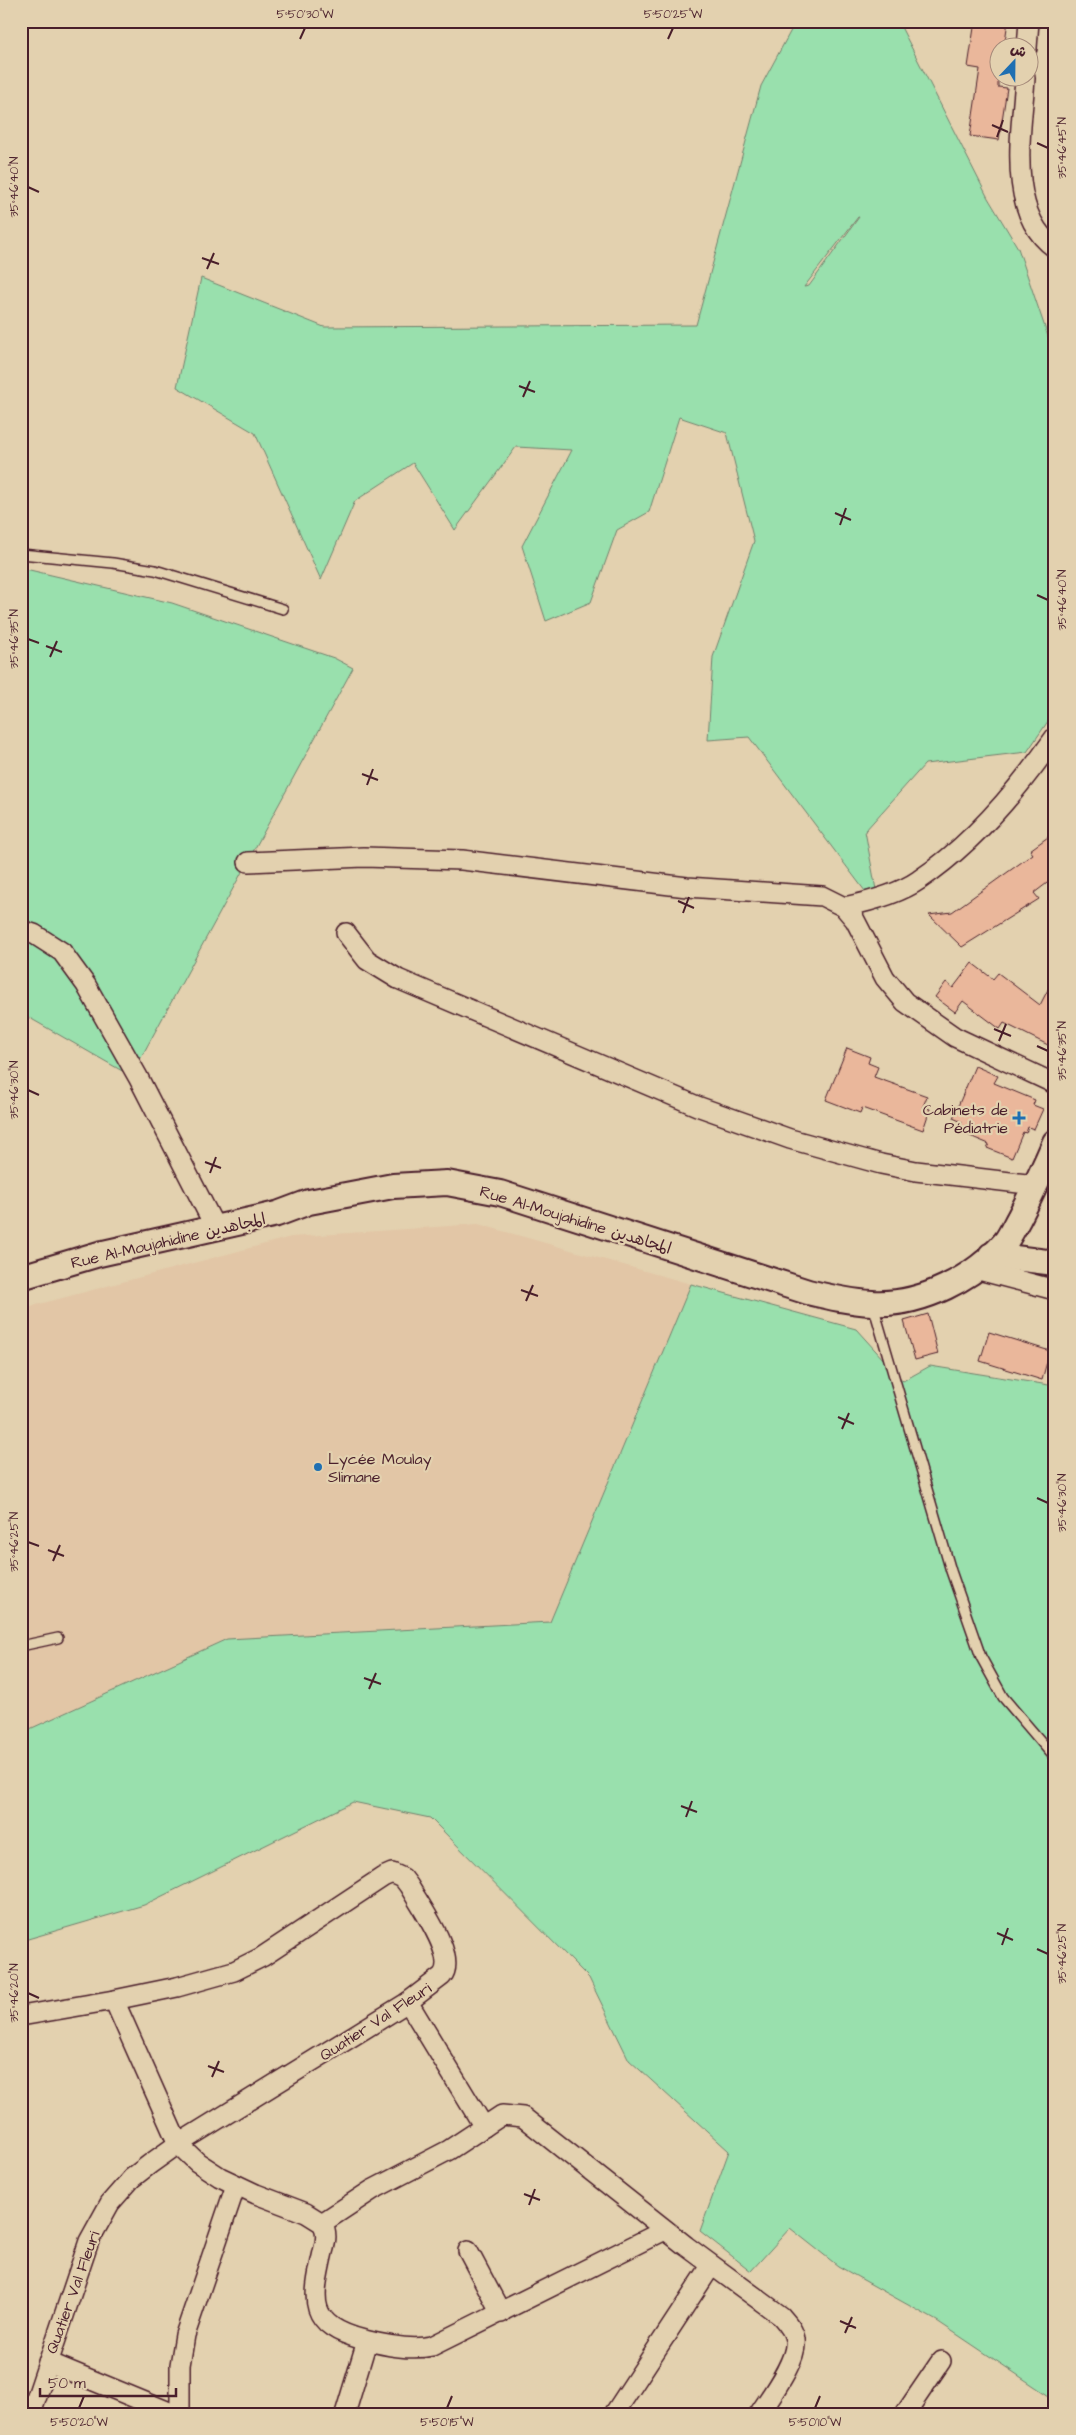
<svg xmlns="http://www.w3.org/2000/svg" width="1076" height="2435" font-family="'Architects Daughter','Playpen Sans Arabic',sans-serif">
<style>
.built{fill:#e2c6a6}
.green{fill:#99e0ad;stroke:#72806c;fill-rule:evenodd}
.building{fill:#eab79b;stroke:#4a1f2b}
.lines{fill:none;stroke-linecap:round;stroke-linejoin:round}
.service-casing{stroke:#4a1f2b;stroke-width:12}
.minor-casing{stroke:#4a1f2b;stroke-width:22}
.tertiary-casing{stroke:#4a1f2b;stroke-width:28}
.service{stroke:#e3d1af;stroke-width:9}
.minor{stroke:#e3d1af;stroke-width:19}
.tertiary{stroke:#e3d1af;stroke-width:24}
.ticks{fill:none;stroke:#4a1f2b;stroke-width:2}
.poi-dot{fill:#1f6fb2;stroke:#e3d1af;stroke-width:2}
.labels{text-anchor:middle;stroke-width:4.5;stroke-linejoin:round;paint-order:stroke}
.poi-label{font-size:16px;fill:#4a1f2b;stroke:#e3d1af;text-anchor:end}
.street-label{font-size:16px;fill:#4a1f2b;stroke:#e3d1af}
.neatline{fill:none;stroke:#4a1f2b;stroke-width:2}
.ticks-label{font-size:12px;text-anchor:middle;fill:#4a1f2b}
</style>
<rect width="100%" height="100%" fill="#e3d1af"/>
<filter id="ink" filterUnits="userSpaceOnUse"><feTurbulence type="fractalNoise" baseFrequency=".02" numOctaves="2"/><feDisplacementMap in="SourceGraphic" scale="10" xChannelSelector="R" yChannelSelector="G"/><feConvolveMatrix kernelMatrix="1 2 1 2 8 2 1 2 1" color-interpolation-filters="sRGB"/></filter>
<g filter="url(#ink)">
<polygon class="built" points="478,1224 691,1284 550,1622 227,1639 21,1733 21,1312 36,1305 291,1237"/>
<g class="green">
<path d="M796 21H898L988 198 1018 248 1055 357V711L1027 752 925 764 865 831 880 911 749 737 708 740 713 657 754 541 727 433 679 417 649 512 617 530 591 602 546 621 522 546 572 450 516 447 455 530 413 463 355 501 321 580 255 433 177 387 201 278 324 327 696 325 761 86ZM859 217 809 286 804 287 858 217Z"/>
<polygon points="21,568 172,603 334,658 353,668 131,1076 21,1013"/>
<polygon points="691,1284 856,1329 903,1381 930,1366 1055,1386 1055,2400 937,2321 838,2266 790,2228 751,2271 700,2231 729,2151 629,2060 589,1978 430,1818 353,1802 144,1905 21,1941 21,1733 227,1639 550,1622"/>
</g>
<g class="building">
<polygon points="975,21 1008,21 1004,48 998,48 998,87 1007,88 999,140 970,136 980,69 968,67"/>
<polygon points="1055,832 1055,877 1034,893 1039,899 962,947 929,915 952,912 1033,854 1030,850"/>
<polygon points="972,963 993,979 998,973 1040,1005 1055,976 1055,1031 1048,1045 1004,1023 1000,1029 963,1001 955,1012 935,997 946,982 953,988"/>
<polygon points="847,1048 870,1057 868,1063 878,1067 874,1077 927,1096 923,1107 930,1109 923,1130 862,1108 860,1113 826,1100"/>
<polygon points="975,1066 998,1076 994,1083 1035,1100 1033,1105 1043,1109 1034,1129 1028,1127 1026,1133 1023,1132 1012,1158 987,1148 989,1144 958,1131 962,1122 953,1118"/>
<polygon points="928,1314 938,1354 915,1360 904,1321"/>
<polygon points="989,1332 1050,1351 1042,1380 980,1361"/>
</g>
<g class="lines">
<g class="service-casing">
<g id="service">
<polyline points="21,554 113,563 155,570 283,609"/>
<polyline points="873,1305 951,1571 981,1657 1003,1697 1055,1758"/>
<polyline points="21,1646 58,1638"/>
</g>
</g>
<g class="minor-casing">
<g id="minor">
<polyline points="1027,48 1029,21"/>
<path d="M1025 78C1022 129 1005 213 1055 248"/>
<polyline points="248,862 364,857 462,860 687,887 822,896 844,907 855,920 885,978 905,1002 955,1037 1055,1084"/>
<path d="M844 907C868 902 899 894 919 880 973 844 1018 790 1055 737"/>
<polyline points="21,930 34,934 62,952 86,985 138,1077 216,1229"/>
<polyline points="346,933 367,960 398,979 697,1106 790,1139 881,1164 916,1171 1036,1185"/>
<polyline points="975,1269 1055,1290"/>
<path d="M114 2000 178 2144 197 2162 220 2177 256 2194 306 2213 322 2223C328 2232 326 2242 323 2252 312 2301 307 2325 364 2340 384 2345 411 2351 432 2346L665 2230"/>
<polyline points="408,2002 484,2127"/>
<path d="M21 2016 114 2000 177 1987 234 1971 262 1957 383 1877 392 1873 403 1878 409 1886C420 1906 458 1957 442 1976L408 2002 178 2144 150 2164 132 2178 110 2203 89 2241 31 2414"/>
<path d="M322 2223 372 2190 449 2150 502 2115 523 2117 686 2246 781 2316C787 2323 794 2330 795 2340 798 2360 770 2397 759 2414"/>
<polyline points="468,2251 501,2313"/>
<polyline points="48,2362 174,2414"/>
<polyline points="180,2414 180,2365 185,2335 236,2185"/>
<polyline points="345,2414 367,2341"/>
<polyline points="614,2414 711,2266"/>
<polyline points="905,2414 941,2361"/>
</g>
</g>
<g class="tertiary-casing">
<g id="tertiary">
<polyline points="991,1255 1055,1263"/>
<path d="M21 1277 99 1254 277 1214 309 1202 393 1186 447 1183 500 1193 808 1292C829 1297 850 1302 872 1303 921 1306 975 1278 1006 1241 1011 1234 1015 1225 1019 1218 1032 1193 1044 1168 1055 1142"/>
</g>
</g>
<use href="#service" class="service"/>
<use href="#minor" class="minor"/>
<use href="#tertiary" class="tertiary"/>
</g>
</g>
<path class="ticks" d="M300 39 305 28M668 39 673 28M992 125 1008 132M997 137 1003 120M1037 143 1048 148M28 187 39 192M202 258 219 264M207 269 214 253M519 386 535 392M523 397 530 381M835 513 851 520M840 525 846 508M1037 595 1048 600M28 639 39 643M46 646 62 652M50 657 57 641M362 774 378 780M367 785 373 769M678 901 694 908M683 913 689 897M994 1029 1011 1036M999 1041 1006 1024M1037 1046 1048 1051M28 1090 39 1095M205 1162 221 1168M210 1173 216 1157M521 1290 538 1296M526 1301 533 1285M838 1417 854 1424M842 1429 849 1413M1037 1498 1048 1503M28 1542 39 1546M48 1550 64 1556M53 1561 60 1545M364 1678 381 1684M369 1689 376 1673M681 1806 697 1812M686 1817 692 1801M997 1933 1013 1940M1002 1945 1008 1928M1037 1949 1048 1954M28 1993 39 1998M208 2066 224 2072M212 2077 219 2061M524 2194 540 2200M529 2205 535 2189M840 2321 856 2328M845 2333 852 2317M79 2408 84 2396M447 2408 452 2396M815 2408 820 2396"/>
<g class="poi-dot">
<path d="M1016.5 1110.5h5v5h5v5h-5v5h-5v-5h-5v-5h5z"/>
<circle cx="318" cy="1467" r="5"/>
</g>
<g class="labels">
<g class="poi-label">
<text x="1008" y="1115">Cabinets de<tspan x="1008" dy="18">Pédiatrie</tspan></text>
<text x="328" y="1464" text-anchor="start">Lycée Moulay<tspan x="328" dy="18">Slimane</tspan></text>
</g>
<g class="street-label">
<text transform="translate(576 1219) rotate(17)" y="6">Rue Al-Moujahidine المجاهدين</text>
<text transform="translate(168 1240) rotate(-13)" y="6">Rue Al-Moujahidine المجاهدين</text>
<text transform="translate(375 2021) rotate(-33)" y="6">Quatier Val Fleuri</text>
<text transform="translate(72 2292) rotate(-70)" y="6">Quatier Val Fleuri</text>
</g>
</g>
<rect width="1076" height="2435" fill="none" stroke="#e3d1af" stroke-width="55"/>
<g transform="translate(1014 62) rotate(22)"><circle r="24" fill="#e3d1af" stroke="#a68a7a"/>
<path d="M0-4L9 19L0 12L-9 19Z" fill="#1f6fb2"/>
<text y="-8" font-size="14" font-weight="bold" text-anchor="middle" fill="#4a1f2b">ش</text>
</g>
<path d="M40 2388v8h136v-8" fill="none" stroke="#4a1f2b" stroke-width="2.5"/>
<text x="48" y="2388" font-size="15" fill="#4a1f2b" stroke="#e3d1af" stroke-width="4" paint-order="stroke">50 m</text>
<rect x="28" y="28" width="1020" height="2380" class="neatline"/>
<g class="ticks-label">
<text x="305" y="18">5°50'30"W</text>
<text x="673" y="18">5°50'25"W</text>
<text transform="translate(1062 148) rotate(-90)" y="4">35°46'45"N</text>
<text transform="translate(14 187) rotate(-90)" y="4">35°46'40"N</text>
<text transform="translate(1062 600) rotate(-90)" y="4">35°46'40"N</text>
<text transform="translate(14 639) rotate(-90)" y="4">35°46'35"N</text>
<text transform="translate(1062 1051) rotate(-90)" y="4">35°46'35"N</text>
<text transform="translate(14 1090) rotate(-90)" y="4">35°46'30"N</text>
<text transform="translate(1062 1503) rotate(-90)" y="4">35°46'30"N</text>
<text transform="translate(14 1542) rotate(-90)" y="4">35°46'25"N</text>
<text transform="translate(1062 1954) rotate(-90)" y="4">35°46'25"N</text>
<text transform="translate(14 1993) rotate(-90)" y="4">35°46'20"N</text>
<text x="79" y="2426">5°50'20"W</text>
<text x="447" y="2426">5°50'15"W</text>
<text x="815" y="2426">5°50'10"W</text>
</g>
</svg>
